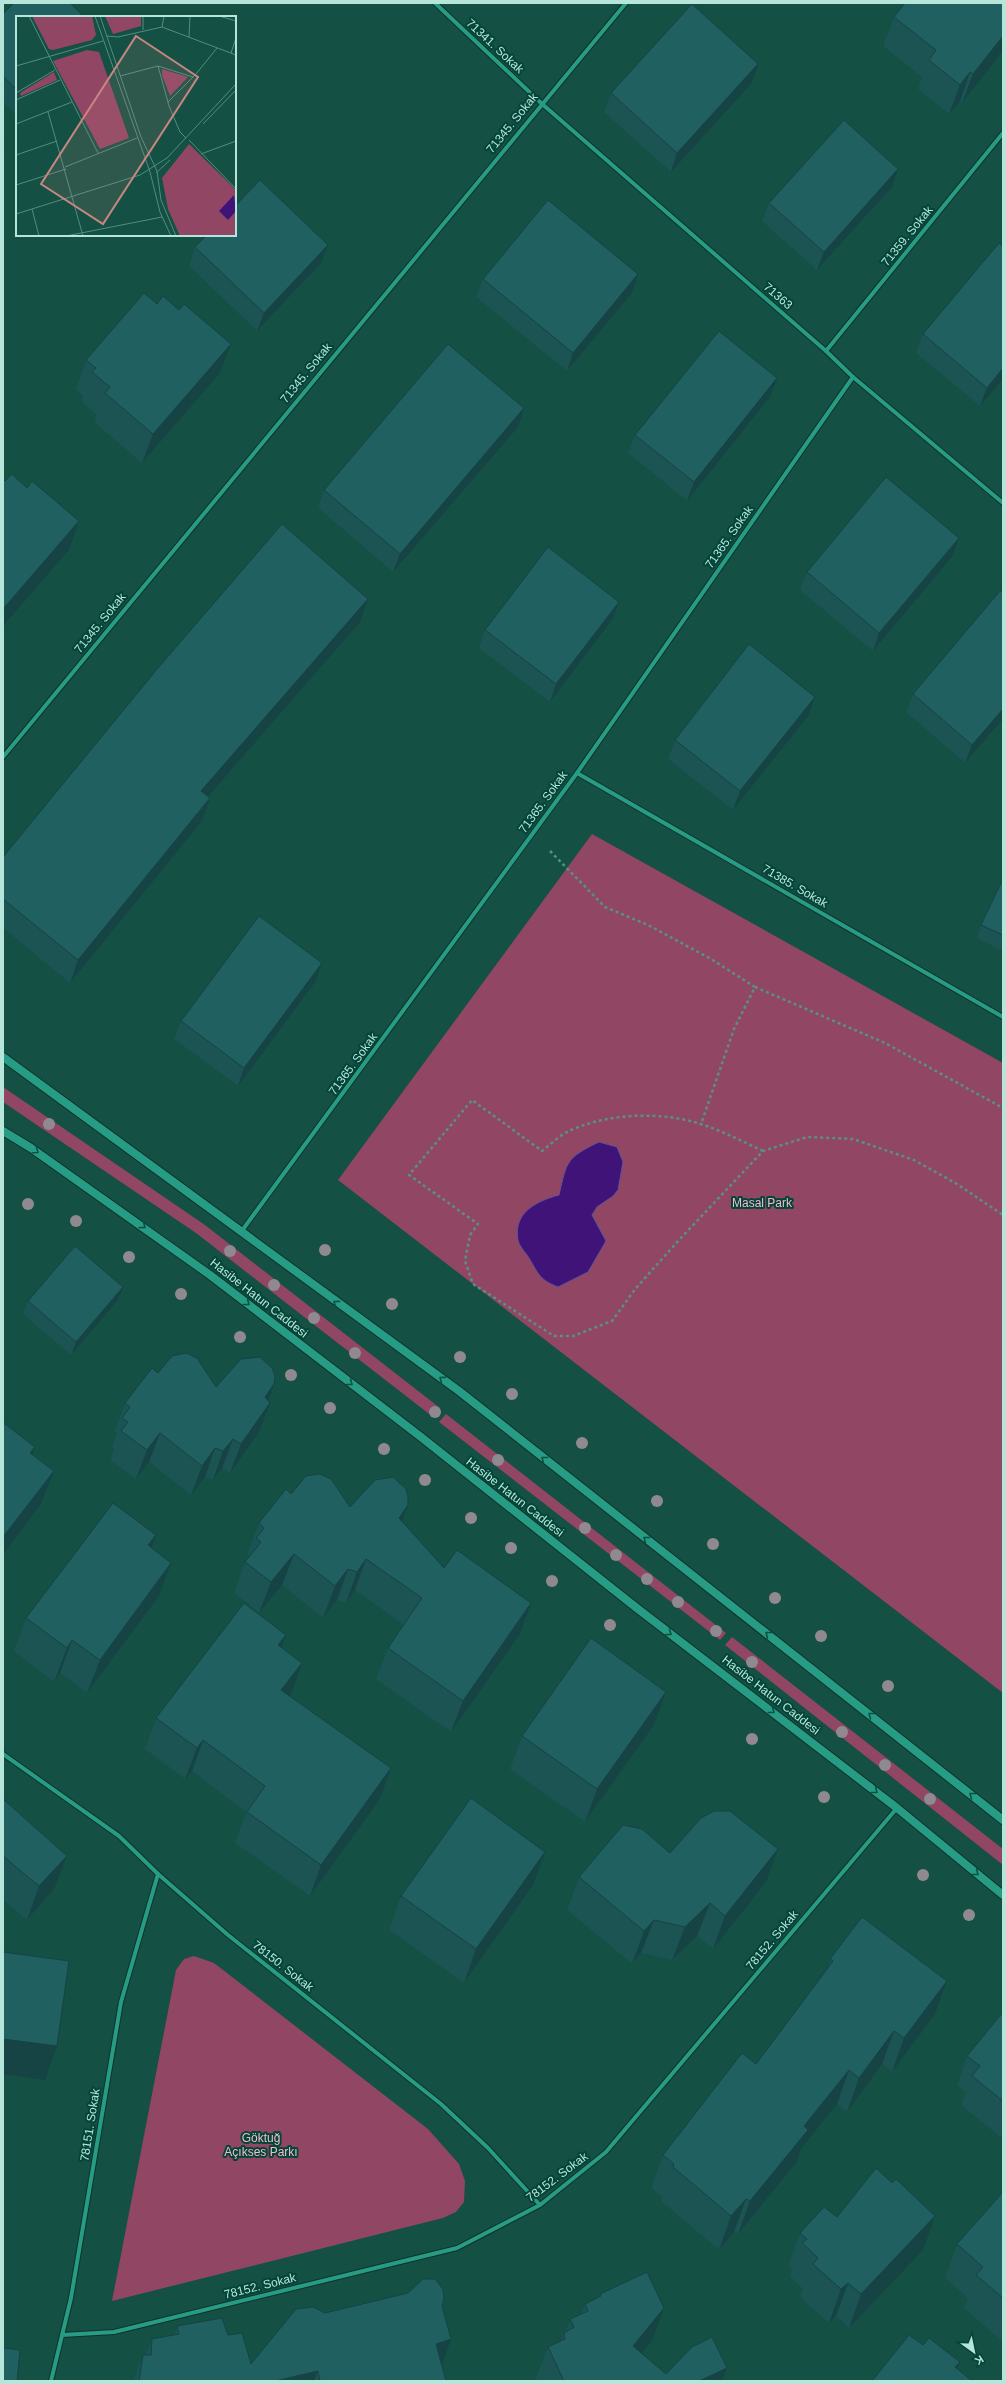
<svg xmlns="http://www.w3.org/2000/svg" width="1006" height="2384" font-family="Arial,sans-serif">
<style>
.green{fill:#914664}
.water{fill:#3f1378;stroke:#635295}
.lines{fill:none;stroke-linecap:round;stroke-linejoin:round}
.street-casing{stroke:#0f322a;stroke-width:6}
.secondary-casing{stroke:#0f322a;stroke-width:10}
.path{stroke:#599084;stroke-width:2.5;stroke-dasharray:3 3;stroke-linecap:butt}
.street{stroke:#279c85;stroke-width:4}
.secondary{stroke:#279c85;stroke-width:8}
.tree{fill:#908a90}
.wall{fill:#1c5353}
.shaded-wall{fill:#164344}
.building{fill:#206061;stroke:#164344}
.oneway{stroke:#085244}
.labels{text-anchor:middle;stroke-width:4;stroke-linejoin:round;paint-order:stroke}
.street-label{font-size:12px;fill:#b6e6d9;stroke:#034539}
.park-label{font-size:12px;fill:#f5b9ce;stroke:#034539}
.inset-road{fill:none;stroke:#558c80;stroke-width:1}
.view{fill:#c68780;fill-opacity:0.15;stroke:#c68780;stroke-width:2}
.inset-edge{fill:none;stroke:#b6e6d9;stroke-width:2}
</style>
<rect width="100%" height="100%" fill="#145044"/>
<g class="green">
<polygon points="592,834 1003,1063 1003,1693 338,1180"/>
<polygon points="3,1087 205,1225 440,1408 433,1417 196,1233 3,1102"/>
<polygon points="446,1414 726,1633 720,1640 439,1422"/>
<polygon points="732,1637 1003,1849 1003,1865 725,1645"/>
<polygon points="194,1956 214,1963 428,2129 459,2164 465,2181 464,2202 456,2212 443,2218 112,2301 176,1970 184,1959"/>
</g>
<path class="water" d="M599 1142 617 1147 623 1162 618 1190 613 1196 597 1207 592 1215 606 1241 588 1272 558 1287C540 1280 539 1275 529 1258 526 1253 519 1246 518 1240 513 1212 537 1201 559 1195 567 1161 566 1158 599 1142Z"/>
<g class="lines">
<g class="street-casing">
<g id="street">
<polyline points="435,3 541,103 826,351 853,377 1003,503"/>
<polyline points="826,351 1003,133"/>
<polyline points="3,757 626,3"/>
<polyline points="577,773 1003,1017"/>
<polyline points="241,1232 577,773 853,377"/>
<polyline points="3,1754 119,1836 158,1874 228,1935 441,2104 488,2148 540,2205"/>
<polyline points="62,2335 114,2332 457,2248 540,2205 606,2152 897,1808"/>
<polyline points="51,2381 71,2298 121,2002 158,1874"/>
</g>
</g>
<g class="secondary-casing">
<g id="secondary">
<polyline points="3,1057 459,1391 1003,1820"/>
<polyline points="3,1131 31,1148 210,1275 421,1437 638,1609 897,1808 1003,1895"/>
</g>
</g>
<g class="path">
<polyline points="550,851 605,907 648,925 711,959 755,987 734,1029 701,1124"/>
<polyline points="755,987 885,1043 1003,1108"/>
<path d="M763 1151C742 1141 722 1131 701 1124 660 1111 608 1113 569 1131 560 1135 551 1144 542 1151L472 1100 409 1175 478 1224 470 1235 465 1261 473 1284 554 1336H573L612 1321 636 1288 679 1240 763 1151 807 1137 853 1139 914 1160 957 1184 1003 1215"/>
</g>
<use href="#street" class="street"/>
<use href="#secondary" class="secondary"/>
</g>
<g class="tree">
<circle cx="49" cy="1124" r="6"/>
<circle cx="28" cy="1204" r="6"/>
<circle cx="76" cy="1221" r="6"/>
<circle cx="325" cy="1250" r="6"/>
<circle cx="230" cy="1251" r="6"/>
<circle cx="129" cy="1257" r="6"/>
<circle cx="274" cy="1285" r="6"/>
<circle cx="181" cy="1294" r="6"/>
<circle cx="392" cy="1304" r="6"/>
<circle cx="314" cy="1318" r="6"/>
<circle cx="240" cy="1337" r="6"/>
<circle cx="355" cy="1353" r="6"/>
<circle cx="460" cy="1357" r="6"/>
<circle cx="291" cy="1375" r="6"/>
<circle cx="512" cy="1394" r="6"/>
<circle cx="330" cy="1408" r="6"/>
<circle cx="435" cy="1412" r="6"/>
<circle cx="582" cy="1443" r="6"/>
<circle cx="384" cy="1449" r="6"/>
<circle cx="498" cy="1460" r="6"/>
<circle cx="425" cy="1480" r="6"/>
<circle cx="657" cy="1501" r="6"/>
<circle cx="471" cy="1518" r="6"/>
<circle cx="585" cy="1528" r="6"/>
<circle cx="713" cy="1544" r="6"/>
<circle cx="511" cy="1548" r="6"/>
<circle cx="616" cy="1555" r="6"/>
<circle cx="647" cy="1579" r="6"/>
<circle cx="552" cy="1581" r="6"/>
<circle cx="775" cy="1598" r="6"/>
<circle cx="678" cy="1602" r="6"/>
<circle cx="610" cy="1625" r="6"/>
<circle cx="716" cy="1631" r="6"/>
<circle cx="821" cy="1636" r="6"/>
<circle cx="752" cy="1662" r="6"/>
<circle cx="888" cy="1686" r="6"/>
<circle cx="842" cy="1732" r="6"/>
<circle cx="752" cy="1739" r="6"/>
<circle cx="885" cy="1765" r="6"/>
<circle cx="824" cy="1797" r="6"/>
<circle cx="930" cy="1799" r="6"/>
<circle cx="923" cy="1875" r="6"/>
<circle cx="969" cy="1915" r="6"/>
</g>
<g class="wall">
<polygon points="1003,3 1003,51 962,103 960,101 949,114 918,89 922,77 883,46 894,17"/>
<polygon points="3,14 17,17 17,115 3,102"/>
<polygon points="752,83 671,172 604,112 611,93"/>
<polygon points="898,169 892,187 817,270 762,221 769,203"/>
<polygon points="328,245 321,263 257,331 189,266 195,247"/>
<polygon points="638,274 632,293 567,371 476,297 483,279"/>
<polygon points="157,304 179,310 231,344 220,373 142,463 94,422 97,415 81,401 83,396 76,389 86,360"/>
<polygon points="923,334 1003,379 980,406 916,353"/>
<polygon points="770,397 687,501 628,453 635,435"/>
<polygon points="524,408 518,427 393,572 318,508 324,490"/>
<polygon points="959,538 952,557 873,651 800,590 807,572"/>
<polygon points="619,602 612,620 550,702 479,648 485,630"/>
<polygon points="360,622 208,797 202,821 70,983 3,928 3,857"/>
<polygon points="913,694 1003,719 965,763 906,712"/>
<polygon points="809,715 733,810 668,759 675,740"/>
<polygon points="1003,879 1003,951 977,938 981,925"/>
<polygon points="316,981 238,1086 174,1039 181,1021"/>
<polygon points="118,1300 71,1355 23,1314 28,1301"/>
<polygon points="158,1373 216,1387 268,1401 270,1403 259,1432 230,1473 222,1468 213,1480 205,1477 191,1495 149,1462 136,1479 110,1460 114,1449 112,1447 117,1433 114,1432 125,1403"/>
<polygon points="291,1494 350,1507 402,1521 444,1568 531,1603 520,1634 451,1732 376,1679 388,1648 404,1625 355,1590 346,1603 337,1600 323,1618 282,1585 259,1613 234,1593 245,1562 248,1559 249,1556 247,1555 259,1523"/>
<polygon points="151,1548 171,1563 159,1596 87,1693 60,1673 54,1682 14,1651 26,1618"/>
<polygon points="281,1647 291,1694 289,1696 391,1768 380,1799 310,1896 235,1843 246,1812 192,1771 185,1779 145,1749 156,1718"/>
<polygon points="666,1692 654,1725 585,1822 510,1769 522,1736"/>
<polygon points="3,1799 54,1889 27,1920 3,1900"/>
<polygon points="778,1849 766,1882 713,1949 697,1936 672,1960 641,1953 632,1964 567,1910 579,1877 670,1853"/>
<polygon points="533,1885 464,1983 389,1930 401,1896"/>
<polygon points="830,1959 947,1981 935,2014 892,2072 882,2064 847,2112 837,2104 801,2149 796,2163 738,2234 734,2232 719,2250 661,2201 662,2197 651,2188 663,2155 756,2064 827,1970"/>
<polygon points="1003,2012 1003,2139 961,2105 966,2093 957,2085 967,2056"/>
<polygon points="1003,2192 1003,2342 964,2308 968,2298 945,2278 957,2244"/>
<polygon points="837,2217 923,2250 849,2328 836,2316 829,2323 800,2297 803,2289 790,2276 792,2270 788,2266 800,2233"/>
<polygon points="600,2294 652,2341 642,2354 666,2374 722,2381 536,2381 535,2380 548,2347 561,2341 564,2333 566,2331 570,2319 581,2314 585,2304 599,2297"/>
<polygon points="442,2306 441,2365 446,2381 133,2381 143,2355 146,2355 152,2339 174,2335 177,2326 228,2335 251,2364 325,2313"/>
</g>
<g class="shaded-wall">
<polygon points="1003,36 1003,51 962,103 973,74"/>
<polygon points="758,64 752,83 671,172 677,153"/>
<polygon points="970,72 960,101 949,114 960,85"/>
<polygon points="898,169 892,187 817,270 824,252"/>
<polygon points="328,245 321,263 257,331 264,313"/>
<polygon points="638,274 632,293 567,371 573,353"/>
<polygon points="231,344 220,373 142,463 153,434"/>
<polygon points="1003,368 1003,379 980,406 987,388"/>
<polygon points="777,378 770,397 687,501 694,482"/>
<polygon points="524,408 518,427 393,572 400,554"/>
<polygon points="79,521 69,550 3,626 3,609"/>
<polygon points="959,538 952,557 873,651 879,633"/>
<polygon points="368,599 360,622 193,814 201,791"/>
<polygon points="619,602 612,620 550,702 556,684"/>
<polygon points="815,697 809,715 733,810 740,791"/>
<polygon points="1003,709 1003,719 965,763 972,745"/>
<polygon points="210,798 202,821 70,983 78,960"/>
<polygon points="322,963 316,981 238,1086 244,1068"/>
<polygon points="123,1287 118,1300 71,1355 76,1342"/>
<polygon points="274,1384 265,1410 270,1403 259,1432 230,1473 241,1444 265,1397"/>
<polygon points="160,1433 149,1462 136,1479 147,1450"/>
<polygon points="233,1439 222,1468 213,1480 223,1451"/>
<polygon points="35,1447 23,1480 30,1453"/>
<polygon points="215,1448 205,1477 191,1495 202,1466"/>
<polygon points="54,1471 41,1504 3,1555 3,1537"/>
<polygon points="408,1505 397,1536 399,1518"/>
<polygon points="156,1535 144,1568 148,1545"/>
<polygon points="294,1554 282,1585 259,1613 271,1582"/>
<polygon points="366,1559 355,1590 346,1603 357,1572"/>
<polygon points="171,1563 159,1596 87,1693 100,1660"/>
<polygon points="348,1569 337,1600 323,1618 335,1586"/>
<polygon points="531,1603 520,1634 451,1732 463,1701"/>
<polygon points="286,1635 275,1666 278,1645"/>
<polygon points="72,1640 60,1673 54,1682 67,1648"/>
<polygon points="302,1663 291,1694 270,1721 281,1690"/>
<polygon points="666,1692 654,1725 585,1822 597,1789"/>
<polygon points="203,1740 192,1771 185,1779 197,1748"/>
<polygon points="391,1768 380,1799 310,1896 321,1865"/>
<polygon points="778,1849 766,1882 713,1949 725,1916"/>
<polygon points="545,1852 533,1885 464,1983 476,1949"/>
<polygon points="67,1856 54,1889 27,1920 39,1886"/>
<polygon points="710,1903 697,1936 672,1960 685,1927"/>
<polygon points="654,1920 641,1953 632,1964 644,1931"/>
<polygon points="947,1981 935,2014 892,2072 904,2038"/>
<polygon points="894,2031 882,2064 847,2112 859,2078"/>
<polygon points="3,2039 57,2046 45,2080 3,2074"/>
<polygon points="849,2070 837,2104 801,2149 796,2163 738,2234 750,2201 804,2126"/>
<polygon points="746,2199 734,2232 719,2250 731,2216"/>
<polygon points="935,2216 923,2250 849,2328 861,2294"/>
<polygon points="848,2283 836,2316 829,2323 841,2289"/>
<polygon points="664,2308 652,2341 621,2379 633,2346"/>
<polygon points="451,2339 439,2373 436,2344"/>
<polygon points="960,2362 953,2381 955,2367"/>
<polygon points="727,2368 722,2381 699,2381"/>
<polygon points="318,2371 314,2381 275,2381"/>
</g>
<g class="building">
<polygon points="14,3 70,3 84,17 17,17 17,90 3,76 3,14"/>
<polygon points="905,3 1003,3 1003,36 973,74 970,72 960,85 929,60 936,50 894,17"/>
<polygon points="692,4 758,64 677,153 611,93"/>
<polygon points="844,120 898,169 824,252 769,203"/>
<polygon points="3,143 6,145 3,148"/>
<polygon points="260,180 328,245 264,313 195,247 207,235 235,235 235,206"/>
<polygon points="548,200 638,274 573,353 483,279"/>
<polygon points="999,243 1003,247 1003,368 987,388 923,334"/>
<polygon points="144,293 157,304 163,296 179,310 184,304 231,344 153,434 105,393 110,387 92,372 96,368 86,360"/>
<polygon points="719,331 777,378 694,482 635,435"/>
<polygon points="448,344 524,408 400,554 324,490"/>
<polygon points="12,474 27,488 32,481 79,521 3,609 3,479 5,481"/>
<polygon points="886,477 959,538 879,633 807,572"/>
<polygon points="282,524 368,599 201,791 210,798 78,960 3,899 3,857 158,668"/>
<polygon points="548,547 619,602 556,684 485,630"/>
<polygon points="1000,591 1003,593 1003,709 972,745 913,694"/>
<polygon points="749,644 815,697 740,791 675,740"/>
<polygon points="1003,879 1003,935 981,925"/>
<polygon points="259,916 322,963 244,1068 181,1021"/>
<polygon points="75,1246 123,1287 76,1342 28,1301"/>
<polygon points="186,1353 197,1358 216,1387 241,1359 260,1357 272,1368 275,1376 274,1384 265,1397 270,1403 241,1444 233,1439 223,1451 215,1448 202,1466 160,1433 147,1450 121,1431 128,1422 122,1418 130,1407 125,1403 152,1368 158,1373 172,1356"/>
<polygon points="5,1424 35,1447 30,1453 54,1471 3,1537 3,1426"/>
<polygon points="320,1474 331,1479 350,1507 375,1480 393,1477 406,1489 408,1497 408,1505 399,1518 444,1568 457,1550 531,1603 463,1701 388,1648 422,1598 366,1559 357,1572 348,1569 335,1586 294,1554 271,1582 245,1562 261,1542 256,1538 264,1528 259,1523 286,1489 291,1494 306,1476"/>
<polygon points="113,1503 156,1535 148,1545 171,1563 100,1660 72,1640 67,1648 26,1618"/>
<polygon points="244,1603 286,1635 278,1645 302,1663 281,1690 391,1768 321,1865 247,1812 265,1786 203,1740 197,1748 156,1718"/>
<polygon points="591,1638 666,1692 597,1789 522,1736"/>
<polygon points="471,1798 545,1852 476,1949 401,1896"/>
<polygon points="3,1799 67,1856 39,1886 3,1856"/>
<polygon points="714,1811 730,1811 778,1849 725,1916 710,1903 685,1927 654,1920 644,1931 579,1877 623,1825 642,1829 670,1853 701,1818"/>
<polygon points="862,1917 947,1981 904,2038 894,2031 859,2078 849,2070 804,2126 808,2130 750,2201 746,2199 731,2216 673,2167 674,2164 663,2155 742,2053 756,2064 833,1961 830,1959"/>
<polygon points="3,1952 69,1961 57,2046 3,2039"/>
<polygon points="1003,2012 1003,2101 972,2076 980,2066 967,2056"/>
<polygon points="876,2168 892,2183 896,2179 935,2216 861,2294 848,2283 841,2289 813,2264 818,2258 802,2243 807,2239 800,2233 824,2207 837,2217"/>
<polygon points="1003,2192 1003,2298 976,2275 983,2267 957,2244"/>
<polygon points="647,2272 664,2308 633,2346 666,2374 692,2347 712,2337 727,2368 699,2381 564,2381 548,2347 565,2339 564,2333 574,2327 570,2319 588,2311 585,2304 601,2296 600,2294"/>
<polygon points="423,2279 435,2279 443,2289 444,2298 442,2306 451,2339 436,2344 446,2381 320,2381 318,2371 275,2381 139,2381 143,2355 151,2355 152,2339 179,2334 177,2326 222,2318 228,2335 242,2333 251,2364 296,2309 313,2307 325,2313 408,2293"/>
<polygon points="909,2335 923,2345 929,2338 960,2362 955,2367 972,2381 872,2381"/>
<polygon points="3,2348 20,2350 17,2381 3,2381"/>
</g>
<defs><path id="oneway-chevron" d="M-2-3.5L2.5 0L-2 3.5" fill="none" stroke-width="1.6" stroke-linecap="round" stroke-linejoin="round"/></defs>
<g class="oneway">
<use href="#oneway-chevron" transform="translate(36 1151) rotate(35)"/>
<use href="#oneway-chevron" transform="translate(143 1226) rotate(36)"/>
<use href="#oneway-chevron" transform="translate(247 1303) rotate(38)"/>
<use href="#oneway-chevron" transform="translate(336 1303) rotate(-144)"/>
<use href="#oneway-chevron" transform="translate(442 1379) rotate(-144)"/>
<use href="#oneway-chevron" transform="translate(350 1383) rotate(38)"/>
<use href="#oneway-chevron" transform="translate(544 1459) rotate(-142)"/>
<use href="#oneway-chevron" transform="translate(646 1539) rotate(-142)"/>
<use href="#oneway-chevron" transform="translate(669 1633) rotate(36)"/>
<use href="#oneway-chevron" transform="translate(768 1634) rotate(-142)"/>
<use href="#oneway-chevron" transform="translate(772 1711) rotate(38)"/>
<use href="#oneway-chevron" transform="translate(871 1715) rotate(-142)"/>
<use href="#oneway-chevron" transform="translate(875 1791) rotate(38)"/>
<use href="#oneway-chevron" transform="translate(972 1795) rotate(-142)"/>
<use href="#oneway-chevron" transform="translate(976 1873) rotate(39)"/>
</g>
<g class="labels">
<g class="street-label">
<text transform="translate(495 46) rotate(43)" y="4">71341. Sokak</text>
<text transform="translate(512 123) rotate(-51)" y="4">71345. Sokak</text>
<text transform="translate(907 236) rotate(-51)" y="4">71359. Sokak</text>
<text transform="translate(778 296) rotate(41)" y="4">71363</text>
<text transform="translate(306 373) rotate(-51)" y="4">71345. Sokak</text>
<text transform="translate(729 537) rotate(-55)" y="4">71365. Sokak</text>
<text transform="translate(100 623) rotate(-51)" y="4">71345. Sokak</text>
<text transform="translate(543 802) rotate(-54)" y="4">71365. Sokak</text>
<text transform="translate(795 886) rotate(30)" y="4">71385. Sokak</text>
<text transform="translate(353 1064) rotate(-54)" y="4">71365. Sokak</text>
<text transform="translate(259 1298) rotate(38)" y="4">Hasibe Hatun Caddesi</text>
<text transform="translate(515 1497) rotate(38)" y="4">Hasibe Hatun Caddesi</text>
<text transform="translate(771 1695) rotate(38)" y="4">Hasibe Hatun Caddesi</text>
<text transform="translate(772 1940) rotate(-50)" y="4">78152. Sokak</text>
<text transform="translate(283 1966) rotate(38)" y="4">78150. Sokak</text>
<text transform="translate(90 2125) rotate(-81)" y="4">78151. Sokak</text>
<text transform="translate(557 2177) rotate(-37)" y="4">78152. Sokak</text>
<text transform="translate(260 2286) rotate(-14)" y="4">78152. Sokak</text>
</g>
<g class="park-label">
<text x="762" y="1207">Masal Park</text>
<text x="261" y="2142">Göktuğ<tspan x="261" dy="14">Açıkses Parkı</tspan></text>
</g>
</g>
<g transform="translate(16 16)">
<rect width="220" height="220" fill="#145044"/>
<path d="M16 0H76L80 19 76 24 37 34 33 33ZM89 0H125V10L97 18ZM71 34 83 36 113 122 84 133 37 45ZM146 53 172 61 154 80 146 59ZM38 56 41 64 5 80 4 77ZM173 128 220 174V220H164L152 193 146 162Z" fill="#914664"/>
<path d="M218 179 220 195 212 204 203 195Z" fill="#3f1378"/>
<path class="inset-road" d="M13 0 82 137M79 0 134 156 144 196 155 220M84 0 125 121 141 155 145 184 160 220M203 0 220 5M146 11 220 39M127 14V0M91 20 102 21 146 11 148 0M173 21 174 0M215 37 220 22M0 50 87 25M142 50 153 90 164 116 170 122M104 60 142 50 177 61M0 77 39 54M0 84 44 64M152 86 180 58 201 32M32 96 67 220M0 108 56 86M187 108 220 74M173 124 220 173M185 138 220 125M0 139 41 125M49 151 121 122M140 157 154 144M124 159 151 142 220 68M0 169 50 153M16 193 23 220M0 198 124 159M50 220 146 201"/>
<path class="view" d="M120 20 182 61 87 208 25 168Z"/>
<rect width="220" height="220" class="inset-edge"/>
</g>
<rect width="1006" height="2384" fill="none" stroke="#b6e6d9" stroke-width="8"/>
<g transform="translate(974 2352) rotate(147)" stroke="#034539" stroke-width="3" paint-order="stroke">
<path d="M0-3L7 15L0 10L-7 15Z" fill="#b6e6d9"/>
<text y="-6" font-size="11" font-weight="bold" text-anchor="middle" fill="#b6e6d9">K</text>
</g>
</svg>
